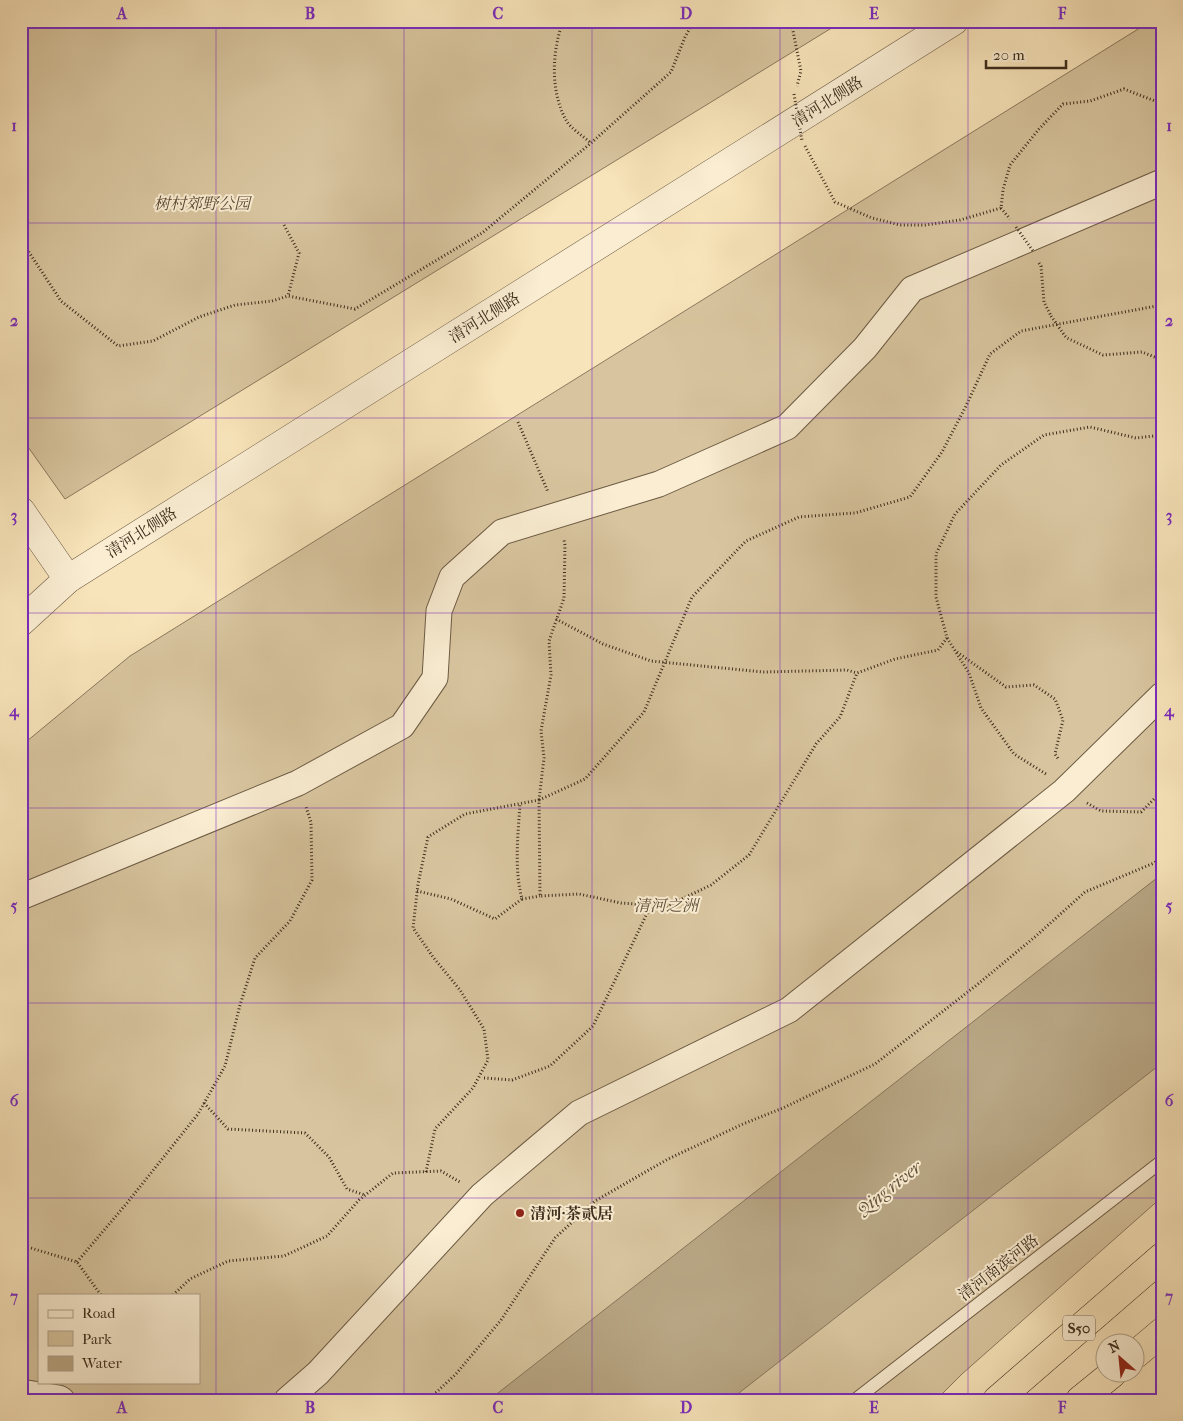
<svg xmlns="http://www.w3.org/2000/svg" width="1183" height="1421" font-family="'IM FELL French Canon','Noto Serif SC',serif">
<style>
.green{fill:#d8c59f;stroke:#8a795e;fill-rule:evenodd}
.water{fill:#b8a684;stroke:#87765a}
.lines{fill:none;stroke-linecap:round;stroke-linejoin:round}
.service-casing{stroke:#6c5b44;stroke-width:14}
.minor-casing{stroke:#6c5b44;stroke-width:27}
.tertiary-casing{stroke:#6c5b44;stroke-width:29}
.motorway-casing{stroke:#3d2d1c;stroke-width:29}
.path{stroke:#3d2d1c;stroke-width:3;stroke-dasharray:1 2.5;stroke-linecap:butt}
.service{stroke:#faedd2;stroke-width:12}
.minor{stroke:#faedd2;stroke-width:25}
.tertiary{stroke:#faedd2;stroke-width:28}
.motorway{stroke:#f8e4ba;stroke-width:28}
.path-bridge{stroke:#3d2d1c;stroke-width:3;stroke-dasharray:1 2.5;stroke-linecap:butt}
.grid{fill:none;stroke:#7b2cbf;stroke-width:1;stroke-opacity:0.55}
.poi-dot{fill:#8f2418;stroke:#faedd2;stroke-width:2}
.labels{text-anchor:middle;stroke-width:4;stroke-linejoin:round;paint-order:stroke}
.shield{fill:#faedd2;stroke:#766753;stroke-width:1}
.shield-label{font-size:15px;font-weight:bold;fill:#3d2d1c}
.street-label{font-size:16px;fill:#3d2d1c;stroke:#faedd2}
.park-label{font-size:16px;font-style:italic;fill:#5c4b36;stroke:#faedd2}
.poi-label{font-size:16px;font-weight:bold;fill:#3d2d1c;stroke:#faedd2;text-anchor:start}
.water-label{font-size:18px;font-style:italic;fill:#62513b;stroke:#faedd2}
.neatline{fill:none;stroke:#7b2cbf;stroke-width:2}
.grid-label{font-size:16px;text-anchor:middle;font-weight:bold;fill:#7b2cbf}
</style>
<rect width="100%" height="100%" fill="#f8e4ba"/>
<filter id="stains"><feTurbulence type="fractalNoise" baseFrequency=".004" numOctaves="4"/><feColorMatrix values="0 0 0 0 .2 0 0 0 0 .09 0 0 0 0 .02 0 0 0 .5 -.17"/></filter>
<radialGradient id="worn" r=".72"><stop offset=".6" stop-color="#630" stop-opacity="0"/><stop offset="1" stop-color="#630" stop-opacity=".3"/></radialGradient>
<g class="green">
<polygon points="21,21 843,21 65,499 21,437"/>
<path d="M1151 21H1162V1197L962 1374 936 1400H21V746L130 656ZM39 1295H199V1382H39Z"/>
</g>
<polygon class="water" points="1162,874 1162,1063 730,1400 489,1400"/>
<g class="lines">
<g class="service-casing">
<polyline id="service" points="855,1400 1162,1161"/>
</g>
<g class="minor-casing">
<g id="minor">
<polyline points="21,897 298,783 402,726 435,678 439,611 452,577 502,532 659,484 787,427 865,348 912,289 1162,182"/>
<polyline points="21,1392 59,1398 62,1400"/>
<polyline points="287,1400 318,1373 482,1195 579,1113 789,1010 1064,791 1162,695"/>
</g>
</g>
<g class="tertiary-casing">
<g id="tertiary">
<polyline points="21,511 68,579"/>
<polyline points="21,622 68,579 954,21"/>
</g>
</g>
<g class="motorway-casing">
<g id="motorway">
<polyline points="1136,1354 1162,1332"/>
<polyline points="997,1400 1162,1257"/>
<polyline points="1080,1400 1112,1374"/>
</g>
</g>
<g class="path">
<path d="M563 21C552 51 550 91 566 120 570 128 583 136 591 143"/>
<polyline points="791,21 801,71 797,86"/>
<polyline points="805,146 835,202 872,218 900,225 925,225 960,220 1001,208 1003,190 1010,165 1039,129 1063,104 1090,101 1124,89 1155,101 1162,106"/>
<polyline points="1001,208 1010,219"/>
<polyline points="284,225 299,253 288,296 355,309 482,233 591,143 671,72 685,37 694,21"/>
<polyline points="21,240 61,301 118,346 153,341 199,317 235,305 272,301 288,296"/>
<polyline points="1039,263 1041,266 1044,302 1051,316"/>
<polyline points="1065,336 1067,338 1103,355 1142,352 1162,360"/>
<polyline points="518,422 548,492"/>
<polyline points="556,619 603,644 651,661 763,672 847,670 857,673"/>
<polyline points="947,638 969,673 981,708 1014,754 1046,774"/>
<polyline points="957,652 1006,687 1034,685 1055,699 1063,720 1055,754 1059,760"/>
<polyline points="539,800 585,779 644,712 692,597 746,541 799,517 855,513 910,497 942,452 966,406 990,354 1021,331 1162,305"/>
<polyline points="539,800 544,758 541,731 551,675 549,641 564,598 565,545 564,540"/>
<polyline points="1087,803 1101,811 1141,812 1162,791"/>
<path d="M417 891 451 899 495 919 522 899C514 869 518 835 520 804"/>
<polyline points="522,899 540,896"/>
<polyline points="484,1078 512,1080 550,1066 593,1026 651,905"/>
<polyline points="204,1103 228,1129 305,1133 329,1157 347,1189 365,1195"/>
<polyline points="426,1172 435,1129 473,1088 488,1060 484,1029 460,990 433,957 413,928 418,884 428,837 465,814 539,800 540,896 579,894 621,903 667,906 711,885 749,855 816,744 840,717 857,673 895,659 938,650 947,638 936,597 936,554 955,514 1001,465 1044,435 1090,427 1136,438 1162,435"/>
<polyline points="21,1245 77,1262 101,1295"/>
<polyline points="77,1262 127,1203 198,1114 225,1066 240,1005 255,958 290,921 312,880 311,822 306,807"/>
<polyline points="173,1295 190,1279 228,1261 284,1256 327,1236 359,1200 393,1173 441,1171 460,1182"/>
<polyline points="428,1400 456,1374 501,1320 555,1238 595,1201 668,1159 743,1124 783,1108 875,1064 978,984 1036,936 1085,892 1154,863 1162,857"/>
</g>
<use href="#service" class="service"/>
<use href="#minor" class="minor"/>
<use href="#tertiary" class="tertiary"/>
<use href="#motorway" class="motorway"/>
<g class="path-bridge">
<polyline points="794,94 802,141"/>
<polyline points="1016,227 1033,251"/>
<polyline points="1051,316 1065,336"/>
</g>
</g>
<path class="grid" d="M216 21V1400M404 21V1400M592 21V1400M780 21V1400M968 21V1400M21 223H1162M21 418H1162M21 613H1162M21 808H1162M21 1003H1162M21 1198H1162"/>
<circle class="poi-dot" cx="520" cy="1213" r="5"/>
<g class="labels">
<rect class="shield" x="1063" y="1315.5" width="32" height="25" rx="4"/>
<g class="shield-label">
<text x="1079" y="1333">S50</text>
</g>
<g class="street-label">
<text transform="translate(827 101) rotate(-32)" y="6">清河北侧路</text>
<text transform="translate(484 317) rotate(-32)" y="6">清河北侧路</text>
<text transform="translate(141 532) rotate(-32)" y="6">清河北侧路</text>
<text transform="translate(998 1267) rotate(-38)" y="6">清河南滨河路</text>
</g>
<g class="park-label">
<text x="202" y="209">树村郊野公园</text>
<text x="666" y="911">清河之洲</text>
</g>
<g class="poi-label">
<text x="530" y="1219">清河·茶贰居</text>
</g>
<g class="water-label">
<text transform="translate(889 1188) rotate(-38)" y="6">Qing river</text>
</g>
</g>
<rect width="1183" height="1421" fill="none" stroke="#f8e4ba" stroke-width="55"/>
<rect x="38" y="1294" width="162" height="90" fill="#faedd2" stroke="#aea089"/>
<rect x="48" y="1310" width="25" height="8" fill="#faedd2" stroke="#aea089"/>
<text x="82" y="1318" font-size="15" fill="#3d2d1c">Road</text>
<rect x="48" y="1331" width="25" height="15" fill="#d8c59f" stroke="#aea089"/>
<text x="82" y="1344" font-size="15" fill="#3d2d1c">Park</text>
<rect x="48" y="1356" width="25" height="15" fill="#b8a684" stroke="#aea089"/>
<text x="82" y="1368" font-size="15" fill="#3d2d1c">Water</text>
<g transform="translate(1120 1358) rotate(333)"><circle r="24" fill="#faedd2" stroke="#aea089"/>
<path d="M0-4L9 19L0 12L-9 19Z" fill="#8f2418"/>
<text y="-8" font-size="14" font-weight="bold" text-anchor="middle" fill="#3d2d1c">N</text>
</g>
<path d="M986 60v8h80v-8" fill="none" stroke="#3d2d1c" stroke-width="2.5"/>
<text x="993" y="60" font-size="15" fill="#3d2d1c" stroke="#faedd2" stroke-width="4" paint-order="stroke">20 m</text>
<rect x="28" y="28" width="1128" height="1366" class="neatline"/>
<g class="grid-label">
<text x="122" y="19">A</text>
<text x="310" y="19">B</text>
<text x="498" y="19">C</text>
<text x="686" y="19">D</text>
<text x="874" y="19">E</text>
<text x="1062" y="19">F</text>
<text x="14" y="131">1</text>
<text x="1169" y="131">1</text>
<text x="14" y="326">2</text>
<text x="1169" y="326">2</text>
<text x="14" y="521">3</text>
<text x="1169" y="521">3</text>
<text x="14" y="716">4</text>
<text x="1169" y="716">4</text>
<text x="14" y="911">5</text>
<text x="1169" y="911">5</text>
<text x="14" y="1106">6</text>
<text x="1169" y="1106">6</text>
<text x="14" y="1302">7</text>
<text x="1169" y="1302">7</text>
<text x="122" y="1413">A</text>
<text x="310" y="1413">B</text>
<text x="498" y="1413">C</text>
<text x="686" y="1413">D</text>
<text x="874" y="1413">E</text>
<text x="1062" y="1413">F</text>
</g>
<rect width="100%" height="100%" filter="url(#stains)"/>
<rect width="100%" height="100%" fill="url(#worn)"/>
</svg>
